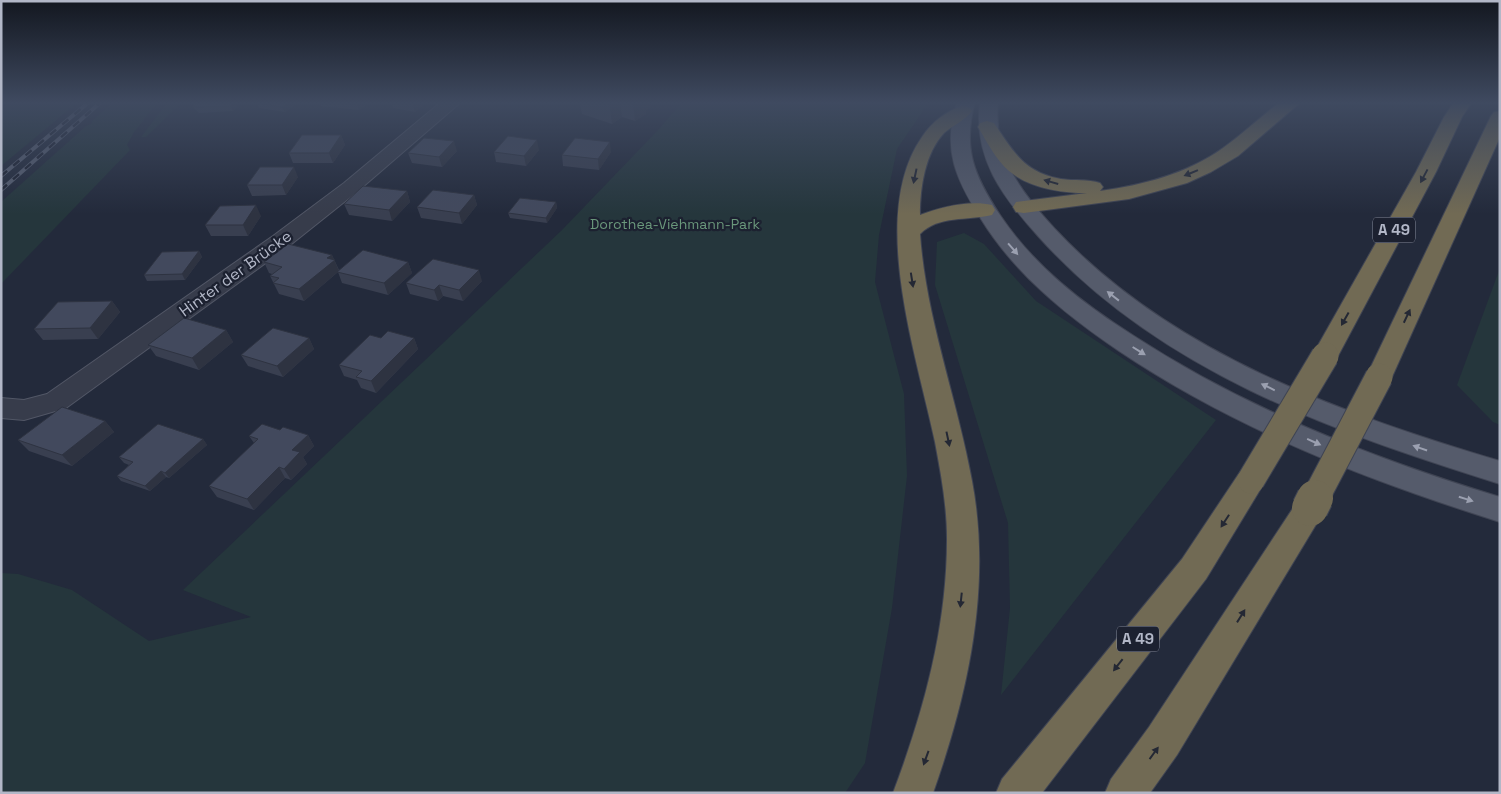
<svg xmlns="http://www.w3.org/2000/svg" width="1501" height="794" font-family="'Space Grotesk',sans-serif">
<style>
.green{fill:#25363c}
.lines{fill:none;stroke-linecap:round;stroke-linejoin:round}
.minor-casing{stroke:#525766;stroke-width:2}
.major-casing{stroke:#404554;stroke-width:2}
.highway-casing{stroke:#3f4453;stroke-width:2}
.minor{fill:#373c4b;fill-rule:evenodd}
.major{fill:#555b6b;fill-rule:evenodd}
.highway{fill:#716a54;fill-rule:evenodd}
.rail-casing{stroke:#596072;stroke-width:4}
.rail{stroke:#1c2130;stroke-width:2.5;stroke-dasharray:8;stroke-linecap:butt}
.highway-bridge-far1-casing{stroke:#3f4453;stroke-width:29;stroke-linecap:butt}
.highway-bridge-casing{stroke:#3f4453;stroke-width:38;stroke-linecap:butt}
.highway-bridge-far1{stroke:#716a54;stroke-width:27}
.highway-bridge{stroke:#716a54;stroke-width:36}
.wall{fill:#393f50}
.shaded-wall{fill:#2e3341}
.building{fill:#42495d;stroke:#2e3341}
.oneway{fill:#242834}
.oneway2{fill:#9ba0b0}
.labels{text-anchor:middle;stroke-width:4.5;stroke-linejoin:round;paint-order:stroke}
.far-park-label{font-size:14px;fill:#6a977b;stroke:#1c2130}
.shield{fill:#1c2130;stroke:#858a9a;stroke-width:1}
.shield-label{font-size:15px;font-weight:bold;fill:#b2b7c7}
.street-label{font-size:16px;fill:#b2b7c7;stroke:#1c2130}
</style>
<rect width="100%" height="100%" fill="#232a3b"/>
<g class="green">
<polygon points="12,102 78,102 1,166 1,109"/>
<polygon points="113,102 158,102 134,132 127,145 130,150 1,284 1,202 86,126 93,123 91,122"/>
<polygon points="168,102 182,102 146,137 141,137"/>
<polygon points="682,102 929,102 897,149 879,235 875,282 904,394 907,476 892,608 865,763 845,793 1,793 1,573 18,574 72,590 149,641 251,617 183,590 562,230 660,128"/>
<polygon points="964,233 984,244 1036,301 1216,420 1001,695 1010,608 1008,523 935,285 937,242"/>
<polygon points="1500,268 1500,425 1493,422 1457,385"/>
</g>
<g class="lines">
<g class="minor-casing">
<polygon id="minor" points="441,102 461,102 358,191 289,246 66,408 24,420 1,418 1,398 24,400 47,394 273,236 344,183"/>
</g>
<g class="major-casing">
<g id="major">
<path d="M957 102H975C962 149 975 177 1000 215 1034 266 1083 304 1134 336 1246 409 1372 458 1500 497V522C1367 480 1235 429 1119 351 1066 315 1015 274 981 219 956 179 942 150 957 102Z"/>
<path d="M980 102H998C993 156 1020 191 1055 229 1172 354 1340 413 1500 461V484C1331 431 1159 371 1038 236 1002 196 973 158 980 102Z"/>
</g>
</g>
<g class="highway-casing">
<g id="highway">
<path d="M1280 102H1301L1238 156 1211 172 1187 183 1129 199 1024 213 1016 212 1013 207 1016 202 1087 193C1061 193 1029 188 1009 171 996 160 987 142 978 127L980 123 987 121 994 123C1013 151 1024 173 1061 179 1074 181 1088 179 1100 183L1103 187 1100 191C1143 185 1187 174 1223 148 1243 134 1260 117 1280 102Z"/>
<polygon points="1454,102 1472,102 1462,117 1436,172 1338,356 1334,362 1325,365 1316,362 1312,356 1416,172 1444,117"/>
<path d="M963 106 969 107 972 111C966 120 953 125 944 133 925 153 920 188 920 215 941 207 970 200 992 205L995 210 992 215C967 221 939 215 920 234 926 319 957 398 972 481 992 587 968 694 933 793H893C924 711 947 627 947 539 947 506 941 474 935 442 917 356 868 214 922 137 931 123 947 110 963 106Z"/>
<polygon points="1500,111 1500,137 1392,377 1388,384 1379,386 1370,384 1366,377 1491,116 1494,112"/>
<polygon points="1251,468 1262,472 1266,480 1206,579 1042,793 996,793 1002,779 1182,559 1240,472"/>
<polygon points="1310,496 1321,499 1326,508 1177,755 1150,793 1105,793 1111,779 1149,727 1299,499"/>
</g>
</g>
<use href="#minor" class="minor"/>
<use href="#major" class="major"/>
<use href="#highway" class="highway"/>
<g class="rail-casing">
<g id="rail">
<polyline points="1,176 89,102"/>
<polyline points="1,190 101,102"/>
</g>
</g>
<use href="#rail" class="rail"/>
<g class="highway-bridge-far1-casing">
<g id="highway-bridge-far1">
<polyline points="1251,480 1325,356"/>
<polyline points="1315,499 1379,377"/>
</g>
</g>
<g class="highway-bridge-casing">
<polyline id="highway-bridge" points="1310,508 1315,498"/>
</g>
<use href="#highway-bridge-far1" class="highway-bridge-far1"/>
<use href="#highway-bridge" class="highway-bridge"/>
</g>
<g class="wall">
<polygon points="193,102 240,102 233,111 199,113 194,108 192,103"/>
<polygon points="299,102 285,112 259,108 257,103"/>
<polygon points="320,102 369,102 359,110 321,106"/>
<polygon points="392,102 427,102 415,112 393,108"/>
<polygon points="577,102 650,102 650,108 646,110 646,114 635,121 622,117 612,124 582,114 580,104 577,103"/>
<polygon points="341,135 345,145 333,163 293,163 289,153"/>
<polygon points="539,150 526,166 496,162 494,152"/>
<polygon points="457,151 442,167 412,163 408,153"/>
<polygon points="611,152 599,170 563,166 562,155"/>
<polygon points="298,177 286,195 252,196 247,185"/>
<polygon points="407,191 410,202 392,221 349,215 344,204"/>
<polygon points="474,195 477,205 462,224 421,218 417,207"/>
<polygon points="556,202 557,208 547,223 510,218 508,213"/>
<polygon points="261,216 248,236 211,236 205,225"/>
<polygon points="199,251 202,257 185,280 147,281 144,275"/>
<polygon points="332,255 339,270 408,262 412,273 388,295 342,283 338,272 304,301 279,294 270,276 272,274 269,273 264,262"/>
<polygon points="482,281 463,301 443,296 438,301 410,294 406,283"/>
<polygon points="112,301 120,312 98,339 43,340 34,329"/>
<polygon points="226,330 233,342 199,370 156,356 148,345"/>
<polygon points="309,338 314,349 283,377 248,366 241,355"/>
<polygon points="381,338 414,338 418,349 376,393 361,388 357,380 344,376 339,365"/>
<polygon points="105,421 114,432 72,466 29,451 18,440"/>
<polygon points="280,430 308,435 314,446 303,457 307,464 291,480 285,478 254,510 217,497 209,486 254,443 249,436"/>
<polygon points="203,439 207,445 169,478 166,477 150,491 121,481 117,476 129,465 124,463 119,457"/>
</g>
<g class="shaded-wall">
<polygon points="234,102 240,102 233,111 230,106"/>
<polygon points="290,102 299,102 285,112 282,107"/>
<polygon points="361,102 369,102 359,110 357,105"/>
<polygon points="412,102 427,102 415,112"/>
<polygon points="609,102 620,102 622,117 612,124"/>
<polygon points="633,102 650,102 650,108 646,110 646,114 635,121"/>
<polygon points="341,135 345,145 333,163 329,153"/>
<polygon points="537,140 539,150 526,166 524,156"/>
<polygon points="454,141 457,151 442,167 439,157"/>
<polygon points="610,142 611,152 599,170 598,159"/>
<polygon points="294,167 298,177 286,195 282,185"/>
<polygon points="407,191 410,202 392,221 389,210"/>
<polygon points="474,195 477,205 462,224 459,213"/>
<polygon points="556,202 557,208 547,223 546,218"/>
<polygon points="256,205 261,216 248,236 243,225"/>
<polygon points="199,251 202,257 185,280 182,274"/>
<polygon points="332,255 339,271 304,301 299,289 327,258"/>
<polygon points="408,262 412,273 388,295 384,283"/>
<polygon points="479,270 482,281 463,301 459,290"/>
<polygon points="439,285 443,296 438,301 434,290"/>
<polygon points="112,301 120,312 98,339 90,328"/>
<polygon points="226,330 233,342 199,370 192,358"/>
<polygon points="309,338 314,349 283,377 277,366"/>
<polygon points="414,338 418,349 376,393 371,381"/>
<polygon points="105,421 114,432 72,466 62,455"/>
<polygon points="308,435 314,446 303,457 307,464 291,480 284,469 292,450"/>
<polygon points="203,439 207,445 169,478 165,473"/>
<polygon points="279,467 285,478 254,510 247,499"/>
<polygon points="161,471 166,477 150,491 145,486"/>
</g>
<g class="building">
<polygon points="193,102 234,102 230,106 196,107 192,103"/>
<polygon points="258,102 290,102 282,107 257,103"/>
<polygon points="331,102 361,102 357,105"/>
<polygon points="302,135 341,135 329,153 289,153"/>
<polygon points="508,136 537,140 524,156 494,152"/>
<polygon points="424,138 454,141 439,157 408,153"/>
<polygon points="575,138 610,142 598,159 562,155"/>
<polygon points="260,167 294,167 282,185 247,185"/>
<polygon points="363,186 407,191 389,210 344,204"/>
<polygon points="433,190 474,195 459,213 417,207"/>
<polygon points="520,198 556,202 546,218 508,213"/>
<polygon points="256,205 243,225 205,225 220,206"/>
<polygon points="288,244 332,255 327,258 335,260 299,289 273,283 279,278 270,276 282,267 264,262"/>
<polygon points="363,250 408,262 384,283 337,272"/>
<polygon points="199,251 182,274 144,275 162,252"/>
<polygon points="433,259 479,270 459,290 439,285 434,290 406,283"/>
<polygon points="112,301 90,328 34,329 58,302"/>
<polygon points="184,318 226,330 192,358 148,345"/>
<polygon points="273,328 309,338 277,366 241,355"/>
<polygon points="388,331 414,338 371,381 356,377 362,371 339,365 370,335 381,338"/>
<polygon points="62,407 105,421 62,455 18,440"/>
<polygon points="158,424 203,439 165,473 161,471 145,486 117,476 133,462 119,457"/>
<polygon points="262,424 280,430 283,427 308,435 292,450 300,452 284,469 279,467 247,499 209,486 258,439 249,436"/>
</g>
<defs><path id="oneway-solid" d="M-6-.8H1V-3.2L6.5 0L1 3.2V.8H-6Z" transform="scale(1.25)"/></defs>
<g class="oneway">
<use href="#oneway-solid" transform="translate(1191 173) rotate(158)"/>
<use href="#oneway-solid" transform="translate(915 176) rotate(102)"/>
<use href="#oneway-solid" transform="translate(1424 176) rotate(118)"/>
<use href="#oneway-solid" transform="translate(1051 182) rotate(-164)"/>
<use href="#oneway-solid" transform="translate(912 280) rotate(81)"/>
<use href="#oneway-solid" transform="translate(1407 316) rotate(-65)"/>
<use href="#oneway-solid" transform="translate(1345 319) rotate(119)"/>
<use href="#oneway-solid" transform="translate(948 439) rotate(78)"/>
<use href="#oneway-solid" transform="translate(1225 521) rotate(123)"/>
<use href="#oneway-solid" transform="translate(961 600) rotate(96)"/>
<use href="#oneway-solid" transform="translate(1241 616) rotate(-58)"/>
<use href="#oneway-solid" transform="translate(1118 665) rotate(128)"/>
<use href="#oneway-solid" transform="translate(1154 753) rotate(-54)"/>
<use href="#oneway-solid" transform="translate(926 758) rotate(110)"/>
</g>
<g class="oneway2">
<use href="#oneway-solid" transform="translate(1013 249) rotate(49)"/>
<use href="#oneway-solid" transform="translate(1113 296) rotate(-142)"/>
<use href="#oneway-solid" transform="translate(1139 351) rotate(32)"/>
<use href="#oneway-solid" transform="translate(1268 387) rotate(-154)"/>
<use href="#oneway-solid" transform="translate(1314 442) rotate(24)"/>
<use href="#oneway-solid" transform="translate(1420 448) rotate(-161)"/>
<use href="#oneway-solid" transform="translate(1466 499) rotate(17)"/>
</g>
<linearGradient id="sky" x2="0" y2="1"><stop stop-color="#131720"/><stop offset="0.48" stop-color="#3f4a60"/><stop offset="1" stop-color="#3f4a60" stop-opacity="0"/></linearGradient>
<rect width="1501" height="214" fill="url(#sky)"/>
<g class="labels">
<g class="far-park-label">
<text x="675" y="229">Dorothea-Viehmann-Park</text>
</g>
<g class="shield">
<rect x="1373" y="217.5" width="42" height="25" rx="4"/>
<rect x="1117" y="626.5" width="42" height="25" rx="4"/>
</g>
<g class="shield-label">
<text x="1394" y="235">A 49</text>
<text x="1138" y="644">A 49</text>
</g>
<g class="street-label">
<text transform="translate(235 273) rotate(-36)" y="6">Hinter der Brücke</text>
</g>
</g>
<rect width="1501" height="794" fill="none" stroke="#b2b7c7" stroke-width="5"/>
</svg>
